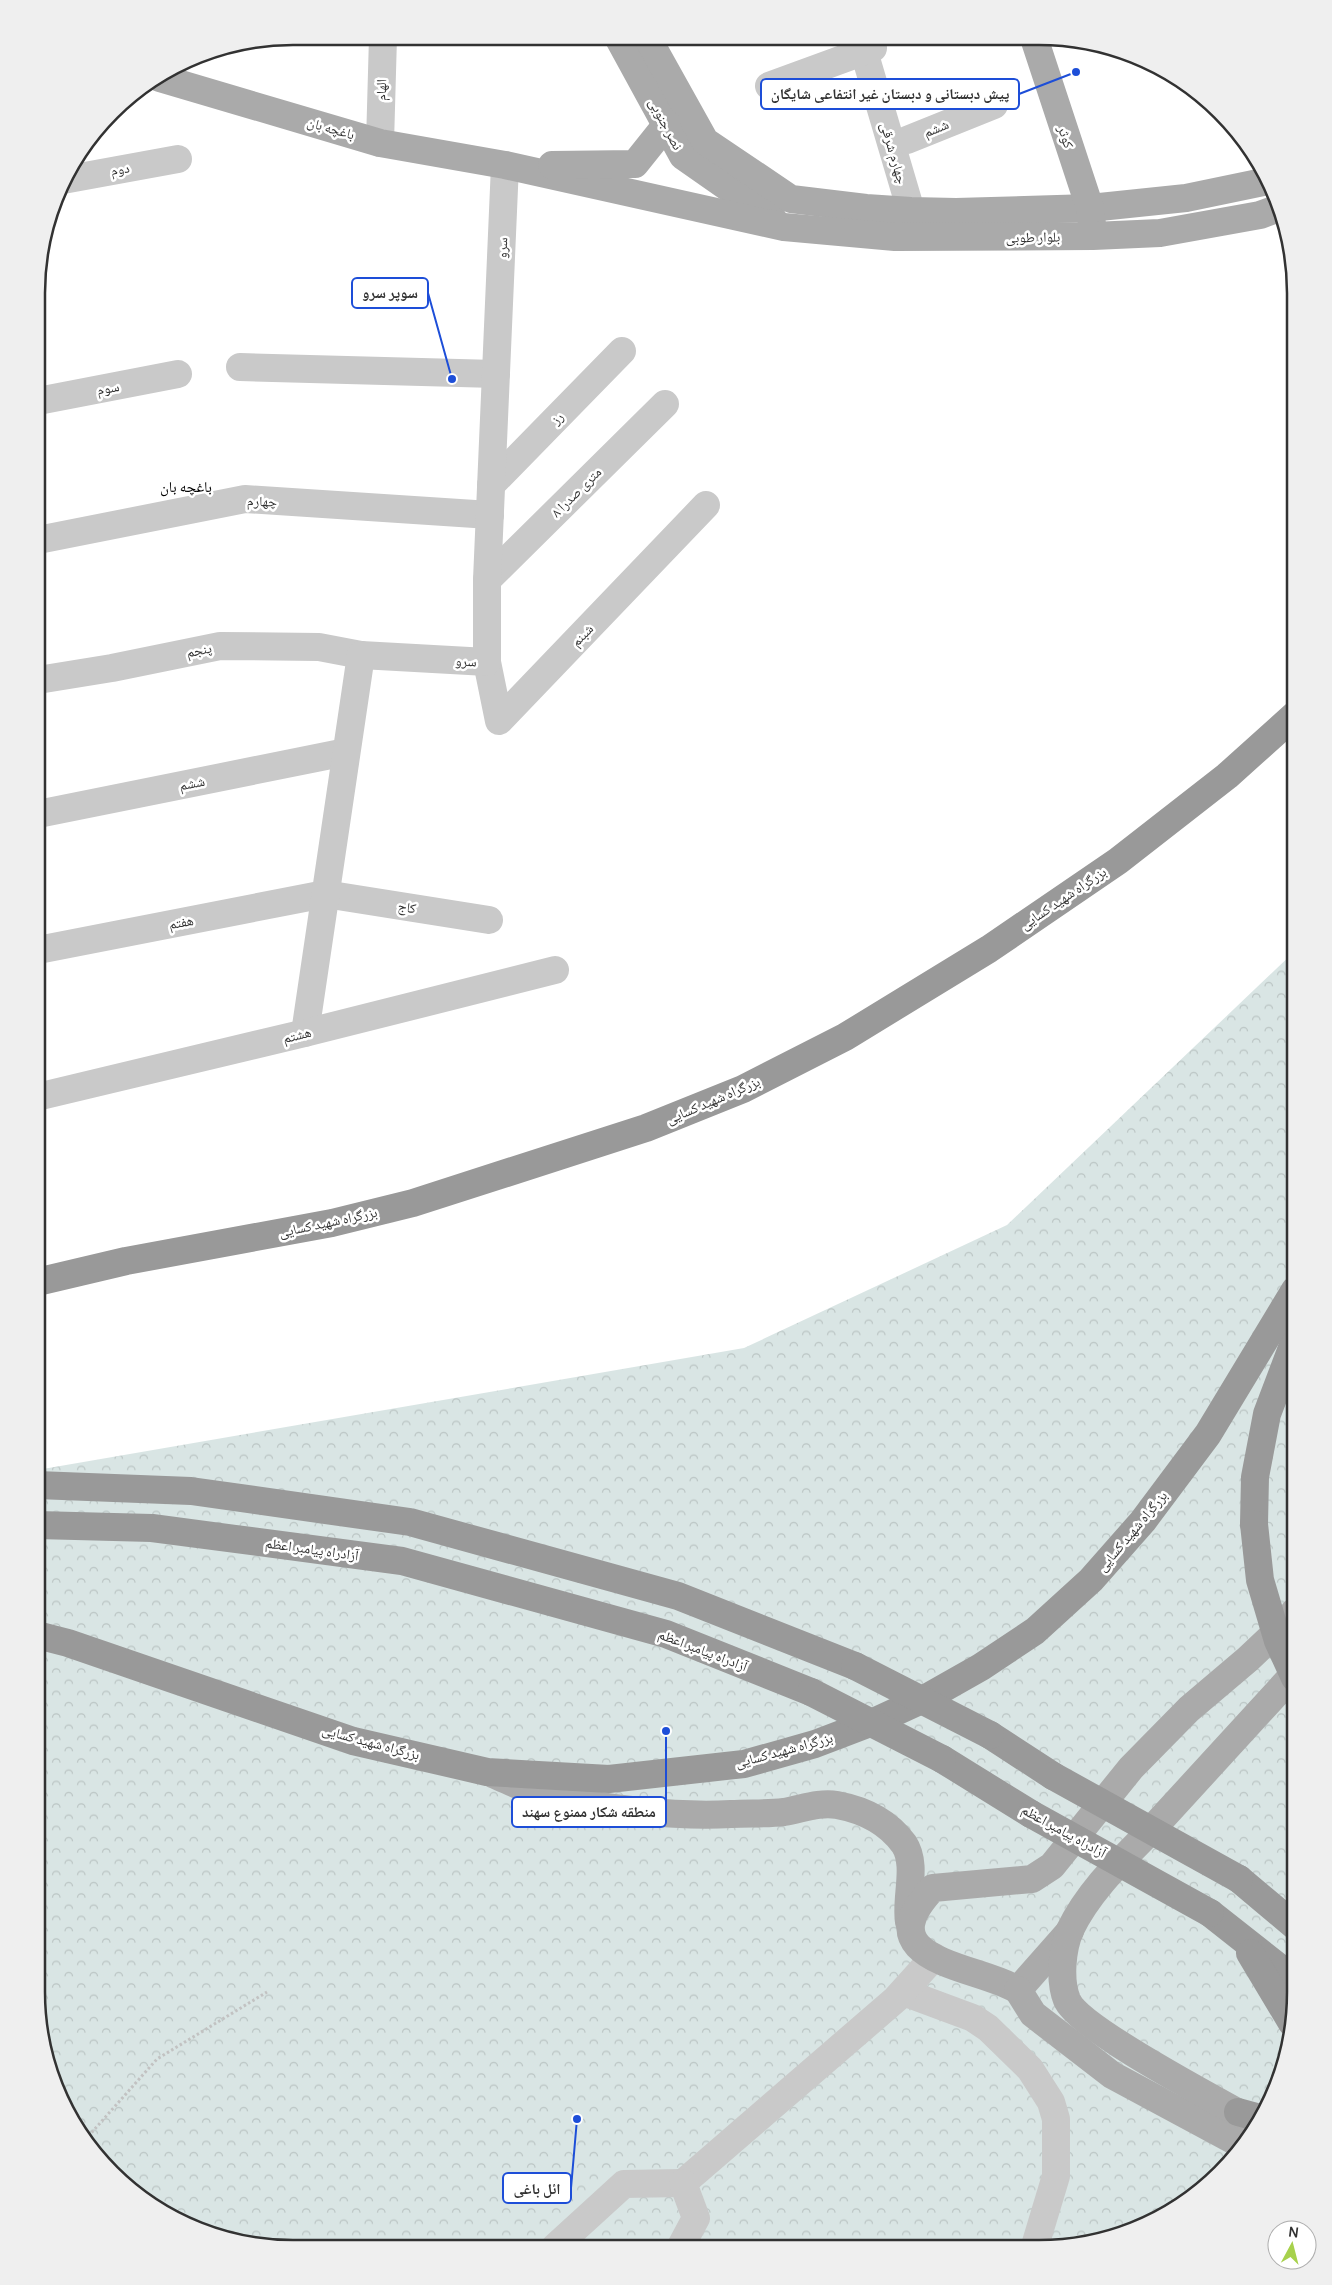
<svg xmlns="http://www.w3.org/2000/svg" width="1332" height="2285" font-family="Manrope,'Noto Naskh Arabic',sans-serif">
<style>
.park{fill:url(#park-crowns)}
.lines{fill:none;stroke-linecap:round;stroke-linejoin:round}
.path{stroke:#c2c2c2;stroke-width:3;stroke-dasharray:2.5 2.5;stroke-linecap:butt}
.minor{stroke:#c9c9c9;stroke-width:28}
.major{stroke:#aaa;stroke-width:28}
.highway{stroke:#999;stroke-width:28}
.highway-bridge{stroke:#999;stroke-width:28}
.labels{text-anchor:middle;stroke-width:5;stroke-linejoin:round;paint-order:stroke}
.street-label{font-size:14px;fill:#323232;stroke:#fff}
.neighbourhood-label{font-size:15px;fill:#000;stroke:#fff}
.rim{fill:none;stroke:#323232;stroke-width:2.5}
.leader{fill:none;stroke:#1d4ed8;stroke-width:2}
.callout-dot{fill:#1d4ed8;stroke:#fff;stroke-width:2}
.callout{fill:#fff;stroke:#1d4ed8;stroke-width:2}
.callout-label{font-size:15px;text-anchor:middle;font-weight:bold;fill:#323232}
</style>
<defs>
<pattern id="park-crowns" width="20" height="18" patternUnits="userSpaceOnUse" patternTransform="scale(1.25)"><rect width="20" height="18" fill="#d9e5e4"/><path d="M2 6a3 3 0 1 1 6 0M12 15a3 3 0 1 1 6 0" fill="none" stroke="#bbc5c4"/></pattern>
</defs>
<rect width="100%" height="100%" fill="#fff"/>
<polygon class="park" points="1296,950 1295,2009 1276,2090 1243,2148 1195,2195 1137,2229 1039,2249 260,2247 195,2229 137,2196 89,2148 56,2090 36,1992 37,1470 744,1348 1007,1225"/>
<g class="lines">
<polyline class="path" points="85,2140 157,2059 267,1992"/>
<g class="minor">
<polyline points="860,38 911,211"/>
<polyline points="769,86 873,48"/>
<polyline points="907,140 994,105"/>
<polyline points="380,143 383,37"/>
<polyline points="63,180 178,159"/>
<polyline points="240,367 496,374"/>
<polyline points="38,401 178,374"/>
<polyline points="491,485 622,351"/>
<polyline points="38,540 245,499 490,515"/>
<polyline points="487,580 665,404"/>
<polyline points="487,662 499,721 706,505"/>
<polyline points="38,680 112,668 220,646 319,647 361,655"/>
<polyline points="38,814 346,752"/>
<polyline points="38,950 325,894 489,920"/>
<polyline points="305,1033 361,655 487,662 487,580 505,165"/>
<polyline points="37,1097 305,1033 555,970"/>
<polyline points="903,1992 973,2018 988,2028 1030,2069 1051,2102 1056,2119 1056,2176 1034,2249"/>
<polyline points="683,2183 896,1999 934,1957"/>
<polyline points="555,2247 624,2184 683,2183"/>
<polyline points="680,2248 696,2218 683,2183"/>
</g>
<g class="major">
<polyline points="618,37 683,156 773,219"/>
<polyline points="647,37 705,141 791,199 866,208 911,211 956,212 1090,208 1186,198 1268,181"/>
<polyline points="1034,38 1090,208 1092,225"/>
<polyline points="160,78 380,143 505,165 784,227 895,237 1093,236 1160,233 1260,215 1279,208"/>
<polyline points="552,165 635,164 667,124"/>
<path d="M493 1774C512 1782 531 1792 550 1796 604 1809 676 1817 731 1814 749 1813 767 1814 784 1812 802 1809 819 1802 837 1805 864 1810 888 1822 904 1844 918 1865 905 1898 909 1922"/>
<path d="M1070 1931 1018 1990C977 1965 863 1962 933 1888L1032 1879 1052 1866 1131 1768 1189 1709 1248 1659 1286 1623 1295 1611"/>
<polyline points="1018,1990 1033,2014 1112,2075 1244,2146"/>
<path d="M1257 2123C1222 2103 1080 2030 1067 2000 1059 1980 1062 1949 1070 1930 1089 1890 1124 1858 1154 1827 1201 1776 1248 1725 1295 1673"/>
</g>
<g class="highway">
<polyline points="37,1282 126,1261 332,1223 413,1203 646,1128 743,1089 845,1037 989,949 1118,861 1227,776 1296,714"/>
<polyline points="37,1485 191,1491 410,1522 678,1596 855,1666"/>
<polyline points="1254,1524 1255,1477 1267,1414 1295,1340"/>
<polyline points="37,1525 152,1528 402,1561 666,1634 811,1692"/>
<polyline points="37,1635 68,1643 353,1741 487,1772 609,1779 744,1764 815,1744 878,1720 928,1697 981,1667 1035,1631 1091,1580 1143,1521 1208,1434 1295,1290"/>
<polyline points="990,1735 1053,1776"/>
<polyline points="942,1759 1031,1814"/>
<polyline points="1239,1879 1295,1926"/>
<polyline points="1210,1913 1295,1980"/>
<polyline points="1250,1953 1292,2023"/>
<polyline points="1238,2112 1260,2118"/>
</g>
<g class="highway-bridge">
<polyline points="1254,1524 1260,1580 1278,1641 1295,1678"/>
<polyline points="855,1666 990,1735"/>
<polyline points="811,1692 942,1759"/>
<polyline points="1053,1776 1239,1879"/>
<polyline points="1031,1814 1210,1913"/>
</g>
</g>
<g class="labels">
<g class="street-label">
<text transform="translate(381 90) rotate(-89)" y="5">الهام</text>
<text transform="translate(666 124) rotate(62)" y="5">نصر جنوبی</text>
<text transform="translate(331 128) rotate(16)" y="5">باغچه بان</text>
<text transform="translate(936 128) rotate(-22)" y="5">ششم</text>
<text transform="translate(1066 137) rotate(72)" y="5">کوثر</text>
<text transform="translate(894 153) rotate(74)" y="5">چهارم شرقی</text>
<text transform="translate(120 169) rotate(-10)" y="5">دوم</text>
<text transform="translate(1033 237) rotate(-1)" y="5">بلوار طوبی</text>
<text transform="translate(502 248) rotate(-88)" y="5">سرو</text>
<text transform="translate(108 388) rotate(-11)" y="5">سوم</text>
<text transform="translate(557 418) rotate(-46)" y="5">رز</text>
<text transform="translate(576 492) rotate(-45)" y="5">۸ متری صدرا</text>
<text transform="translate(262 501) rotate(2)" y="5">چهارم</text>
<text transform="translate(582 635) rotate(-46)" y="5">شبنم</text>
<text transform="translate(199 650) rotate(-12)" y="5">پنجم</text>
<text transform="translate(466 661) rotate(3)" y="5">سرو</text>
<text transform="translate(192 783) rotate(-11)" y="5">ششم</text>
<text transform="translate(1063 898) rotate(-34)" y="5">بزرگراه شهید کسایی</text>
<text transform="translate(407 907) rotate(9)" y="5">کاج</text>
<text transform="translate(181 922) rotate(-11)" y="5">هفتم</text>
<text transform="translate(297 1035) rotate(-14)" y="5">هشتم</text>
<text transform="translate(713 1100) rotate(-23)" y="5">بزرگراه شهید کسایی</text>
<text transform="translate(328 1222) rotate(-12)" y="5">بزرگراه شهید کسایی</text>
<text transform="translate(1132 1531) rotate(-50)" y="5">بزرگراه شهید کسایی</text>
<text transform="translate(312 1549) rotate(8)" y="5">آزادراه پیامبر اعظم</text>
<text transform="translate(703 1650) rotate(21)" y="5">آزادراه پیامبر اعظم</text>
<text transform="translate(371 1742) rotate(15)" y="5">بزرگراه شهید کسایی</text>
<text transform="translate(784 1750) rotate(-15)" y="5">بزرگراه شهید کسایی</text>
<text transform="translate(1064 1831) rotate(29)" y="5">آزادراه پیامبر اعظم</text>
</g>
<g class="neighbourhood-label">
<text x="186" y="492">باغچه بان</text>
</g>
</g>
<path d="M0 0H1332V2285H0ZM293 45H1039A248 248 0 0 1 1287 293V1992A248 248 0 0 1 1039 2240H293A248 248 0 0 1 45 1992V293A248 248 0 0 1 293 45Z" fill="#efefef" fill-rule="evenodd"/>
<path class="rim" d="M293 45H1039A248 248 0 0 1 1287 293V1992A248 248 0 0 1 1039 2240H293A248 248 0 0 1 45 1992V293A248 248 0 0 1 293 45Z"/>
<path class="leader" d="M1076 72L1019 94M452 379L428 293M666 1731L666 1812M577 2119L571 2188"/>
<g class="callout-dot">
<circle cx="1076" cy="72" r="5"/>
<circle cx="452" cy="379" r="5"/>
<circle cx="666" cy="1731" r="5"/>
<circle cx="577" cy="2119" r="5"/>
</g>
<g class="callout">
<rect x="761" y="79" width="258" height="30" rx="5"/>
<rect x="352" y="278" width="76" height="30" rx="5"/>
<rect x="512" y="1797" width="154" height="30" rx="5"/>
<rect x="503" y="2173" width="68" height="30" rx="5"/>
</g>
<g class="callout-label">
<text x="890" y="99">پیش دبستانی و دبستان غیر انتفاعی شایگان</text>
<text x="390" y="298">سوپر سرو</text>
<text x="589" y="1817">منطقه شکار ممنوع سهند</text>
<text x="537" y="2194">ائل باغی</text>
</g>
<g transform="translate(1292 2245) rotate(7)"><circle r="24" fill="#ffffff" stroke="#adadad"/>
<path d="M0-4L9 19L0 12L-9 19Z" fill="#a7d14c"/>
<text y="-8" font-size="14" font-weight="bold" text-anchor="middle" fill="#323232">N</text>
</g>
</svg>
